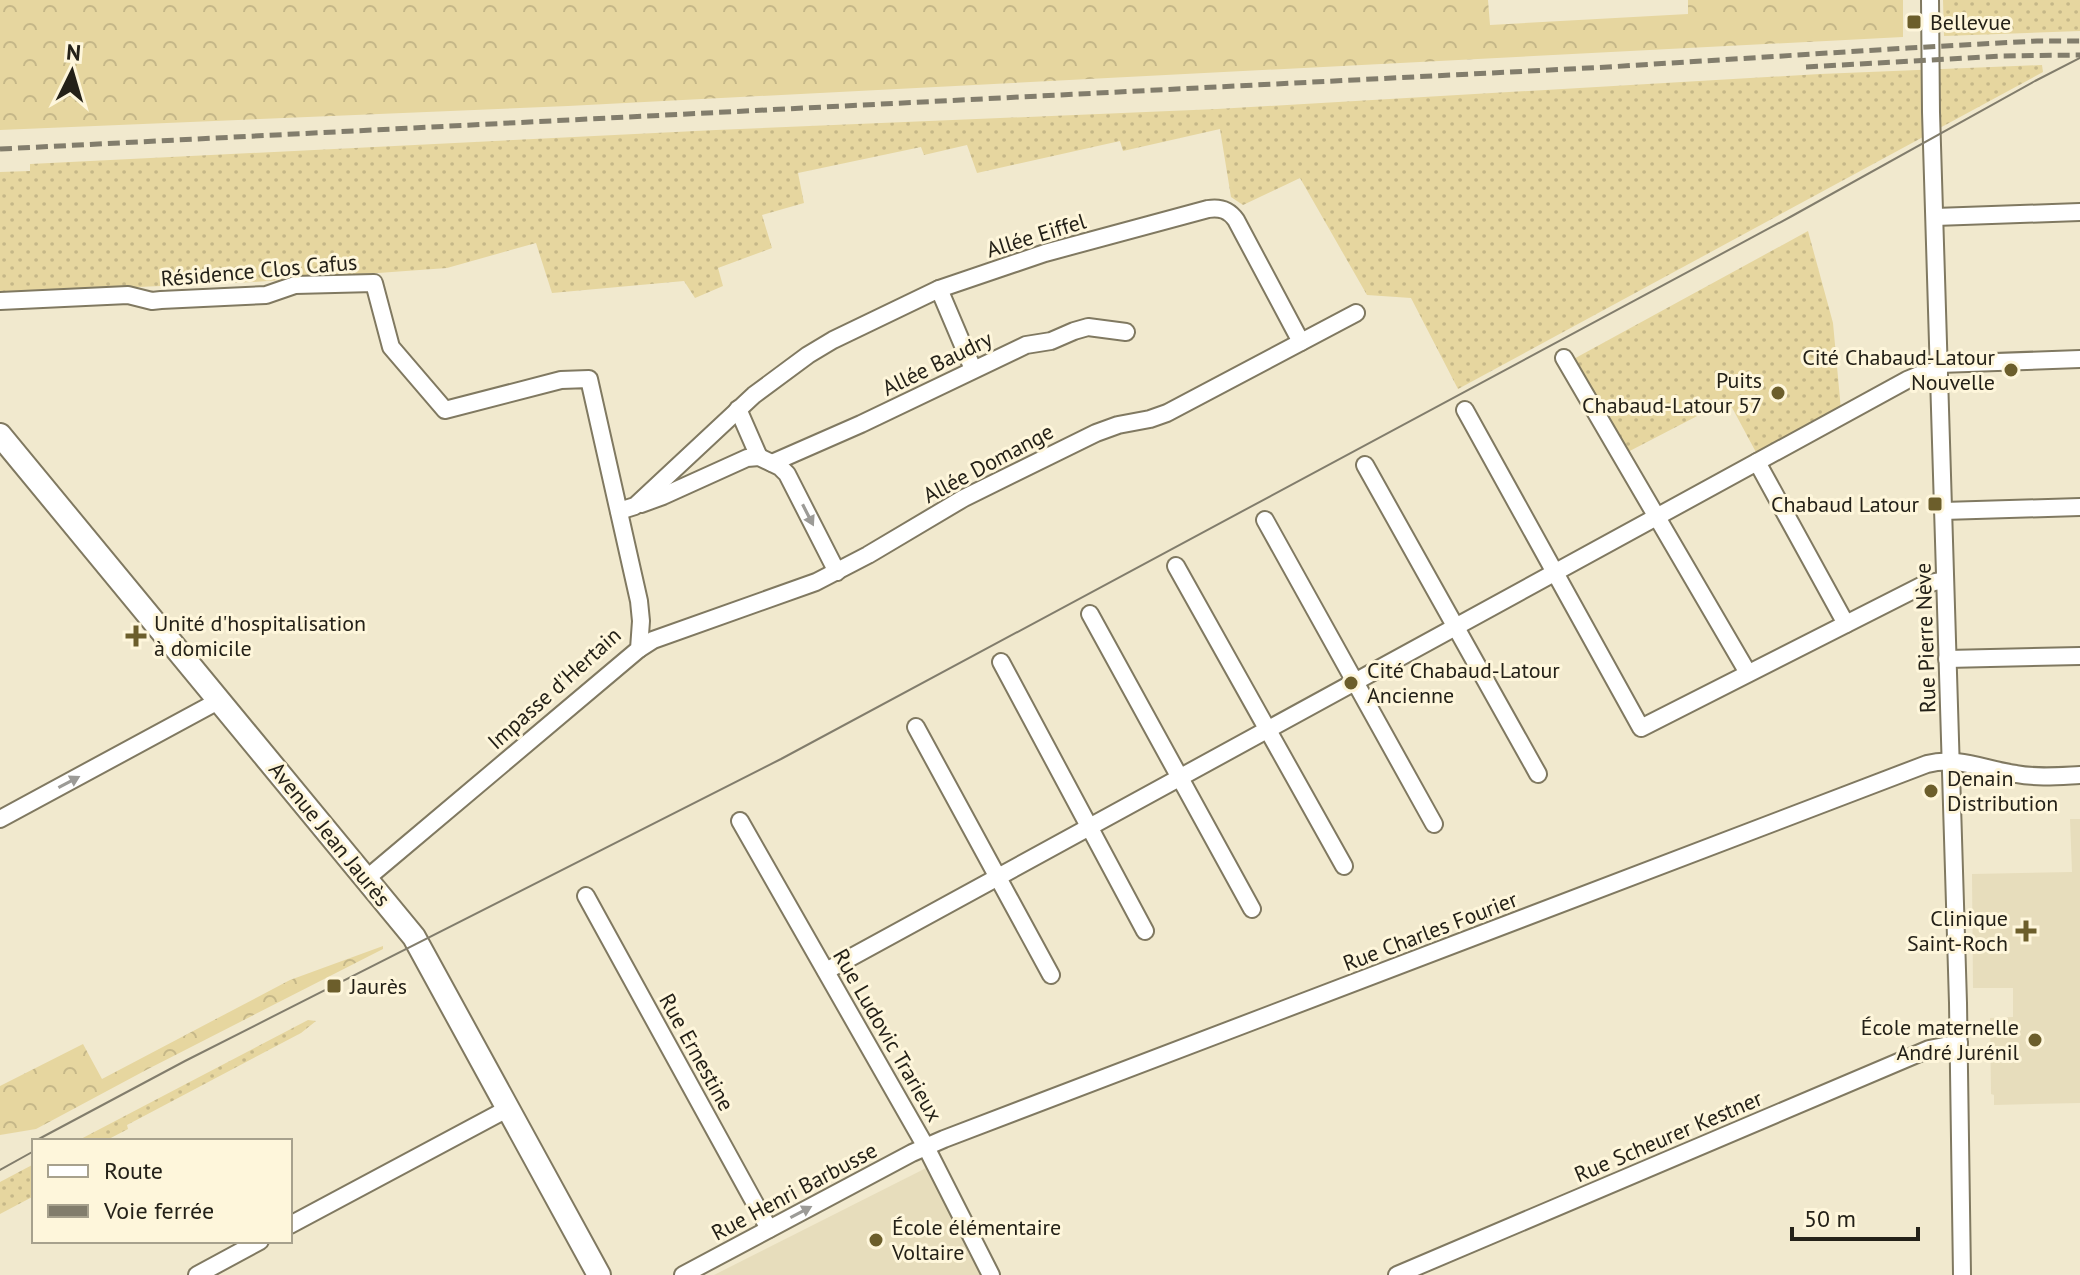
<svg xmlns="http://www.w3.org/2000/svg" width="2080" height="1275" font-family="'PT Sans',sans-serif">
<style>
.built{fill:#e7ddbc}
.grass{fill:url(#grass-dots)}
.forest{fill:url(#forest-crowns)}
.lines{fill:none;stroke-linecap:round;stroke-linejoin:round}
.street-casing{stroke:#807961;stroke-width:20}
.secondary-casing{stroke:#807961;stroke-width:26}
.street{stroke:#fff;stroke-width:16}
.secondary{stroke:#fff;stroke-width:22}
.tram{stroke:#827d6c;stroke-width:2}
.rail{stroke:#827d6c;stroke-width:5;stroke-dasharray:12 6;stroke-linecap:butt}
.oneway{fill:#9c9b97}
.poi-dot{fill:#6c5e2b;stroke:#fef6db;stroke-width:3}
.labels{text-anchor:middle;stroke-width:6;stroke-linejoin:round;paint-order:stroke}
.poi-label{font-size:22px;fill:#242118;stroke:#fef6db;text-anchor:start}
.street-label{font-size:22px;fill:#242118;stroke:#fef6db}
</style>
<defs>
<pattern id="grass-dots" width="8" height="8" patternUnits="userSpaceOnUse" patternTransform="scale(2)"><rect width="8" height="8" fill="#e6d69f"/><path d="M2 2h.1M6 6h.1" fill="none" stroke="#c5b788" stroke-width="1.8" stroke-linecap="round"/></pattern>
<pattern id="forest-crowns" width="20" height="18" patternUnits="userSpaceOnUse" patternTransform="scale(2)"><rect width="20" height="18" fill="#e6d69f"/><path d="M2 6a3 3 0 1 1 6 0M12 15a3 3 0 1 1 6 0" fill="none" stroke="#c5b788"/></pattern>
</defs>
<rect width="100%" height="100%" fill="#f1e9ce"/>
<g class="built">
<polygon points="2070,819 2080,819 2080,1103 1994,1105 1994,1095 1991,1094 1990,1018 2013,1017 2013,988 1973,988 1972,874 2072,872"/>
<polygon points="940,1161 994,1275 714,1275"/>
</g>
<g class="grass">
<polygon points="1943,0 2080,0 2080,31 1944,36"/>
<polygon points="2042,65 2043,72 1458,389 1411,298 1367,295 1300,178 1243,205 1231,197 1220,129 1123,151 1120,141 977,173 967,145 924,155 921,147 798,173 804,203 762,215 772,248 718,268 723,286 695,298 684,281 552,293 536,243 447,268 253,282 0,293 0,172 30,171 30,164 716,130 1217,109 1820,74"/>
<polygon points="1808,231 1833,323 1841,410 1758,456 1728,400 1622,455 1570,361"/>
<polygon points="308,1020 316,1021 301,1033 127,1125 128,1129 105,1141 77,1141"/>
<polygon points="34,1164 34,1196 0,1214 0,1182"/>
</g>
<g class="forest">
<polygon points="0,0 1488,0 1490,25 1688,14 1688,0 1903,0 1903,37 568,106 0,130"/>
<polygon points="383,946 383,949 148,1069 36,1129 0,1135 0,1086 83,1044 102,1079 290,980"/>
</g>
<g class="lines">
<g class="street-casing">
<g id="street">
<polyline points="1930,0 1931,112 1958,1003 1962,1275"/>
<polyline points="1935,217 2080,212"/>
<polyline points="939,289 973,369"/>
<polyline points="0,301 128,295 152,301 161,300 266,295 295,285 374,283 391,347 445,410 561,380 589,379 639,601 641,621 639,649 366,879"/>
<polyline points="1564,358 1748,673"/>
<polyline points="1939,364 2080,359"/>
<polyline points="738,409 759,457"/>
<polyline points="1465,410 1641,728 1925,584 1945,580"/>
<polyline points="1757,462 1846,624"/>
<polyline points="772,463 861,424 1026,345 1051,341 1074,331 1088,327 1126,332"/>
<polyline points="1365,465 1538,774"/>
<polyline points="641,504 663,496 747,458 759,457 780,467 787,474 837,572"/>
<path d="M619 511 635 506 754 395 808 355 833 340 939 289 1045 253 1208 209C1220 207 1229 210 1236 220L1301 342"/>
<polyline points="1943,511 2080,507"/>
<polyline points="1265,520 1434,824"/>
<polyline points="1176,566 1344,866"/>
<polyline points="1090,614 1252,909"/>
<polyline points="639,649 653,640 816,582 868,555 964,498 1096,433 1118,425 1150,419 1167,413 1356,313"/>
<polyline points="1947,659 2080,656"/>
<polyline points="1001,662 1145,931"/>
<polyline points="916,727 1051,975"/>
<polyline points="0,819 220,700"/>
<polyline points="740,821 926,1147 991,1275"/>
<polyline points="586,896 769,1229"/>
<polyline points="826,971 1907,380 1924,373 1939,371"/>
<polyline points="290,1225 507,1109"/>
<polyline points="197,1275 260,1241"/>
<path d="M683 1275 912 1153 944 1139 1927 764C1959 756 1985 770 2016 774 2037 778 2059 776 2080 775"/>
<polyline points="1397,1275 1929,1049 1959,1043"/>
</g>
</g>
<g class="secondary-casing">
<polyline id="secondary" points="0,435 414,937 599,1275"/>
</g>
<use href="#street" class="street"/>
<use href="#secondary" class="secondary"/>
<g class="tram">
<polyline points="35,1141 185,1061 781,759 1792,216 2035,81 2080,58"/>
<polyline points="0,1170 34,1151"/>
</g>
<g class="rail">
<polyline points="1806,67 2002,56 2080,55"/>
<polyline points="0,149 1608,67 1908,48 2037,41 2080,41"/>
</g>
</g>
<defs><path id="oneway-solid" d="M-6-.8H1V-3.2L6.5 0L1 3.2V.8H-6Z" transform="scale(2)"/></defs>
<g class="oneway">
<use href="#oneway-solid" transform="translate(808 515) rotate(63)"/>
<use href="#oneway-solid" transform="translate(69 782) rotate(-28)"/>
<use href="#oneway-solid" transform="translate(801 1212) rotate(-28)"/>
</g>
<g class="poi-dot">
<rect x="1906" y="14" width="16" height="16" rx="4"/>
<circle cx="2011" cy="370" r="8"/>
<circle cx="1778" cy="393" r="8"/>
<rect x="1927" y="496" width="16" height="16" rx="4"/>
<path d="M132 624h8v8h8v8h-8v8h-8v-8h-8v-8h8z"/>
<circle cx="1351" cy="683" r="8"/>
<circle cx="1931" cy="791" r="8"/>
<path d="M2022 919h8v8h8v8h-8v8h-8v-8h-8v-8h8z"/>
<rect x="326" y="978" width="16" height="16" rx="4"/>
<circle cx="2035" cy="1040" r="8"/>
<circle cx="876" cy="1240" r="8"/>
</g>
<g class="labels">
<g class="poi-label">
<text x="1930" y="30">Bellevue</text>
<text x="1995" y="365" text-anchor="end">Cité Chabaud-Latour<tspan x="1995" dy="25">Nouvelle</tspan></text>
<text x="1762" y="388" text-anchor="end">Puits<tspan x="1762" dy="25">Chabaud-Latour 57</tspan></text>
<text x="1919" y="512" text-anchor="end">Chabaud Latour</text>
<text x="154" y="631">Unité d'hospitalisation<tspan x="154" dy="25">à domicile</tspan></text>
<text x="1367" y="678">Cité Chabaud-Latour<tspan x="1367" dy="25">Ancienne</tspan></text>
<text x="1947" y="786">Denain<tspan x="1947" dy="25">Distribution</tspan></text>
<text x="2008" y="926" text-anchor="end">Clinique<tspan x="2008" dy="25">Saint-Roch</tspan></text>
<text x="350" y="994">Jaurès</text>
<text x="2019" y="1035" text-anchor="end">École maternelle<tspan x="2019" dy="25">André Jurénil</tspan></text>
<text x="892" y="1235">École élémentaire<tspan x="892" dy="25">Voltaire</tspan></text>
</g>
<g class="street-label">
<text transform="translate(1036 235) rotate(-17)" y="8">Allée Eiffel</text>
<text transform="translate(259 270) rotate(-5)" y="8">Résidence Clos Cafus</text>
<text transform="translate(937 363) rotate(-26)" y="8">Allée Baudry</text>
<text transform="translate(988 463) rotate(-28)" y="8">Allée Domange</text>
<text transform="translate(1925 638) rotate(-92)" y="8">Rue Pierre Nève</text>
<text transform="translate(554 688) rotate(-42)" y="8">Impasse d'Hertain</text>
<text transform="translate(330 834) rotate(51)" y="8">Avenue Jean Jaurès</text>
<text transform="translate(1430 931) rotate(-21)" y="8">Rue Charles Fourier</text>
<text transform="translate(888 1035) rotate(60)" y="8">Rue Ludovic Trarieux</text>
<text transform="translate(697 1052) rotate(61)" y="8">Rue Ernestine</text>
<text transform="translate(1668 1136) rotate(-23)" y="8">Rue Scheurer Kestner</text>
<text transform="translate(794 1191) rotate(-28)" y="8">Rue Henri Barbusse</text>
</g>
</g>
<rect x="32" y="1139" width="260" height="104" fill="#fef6db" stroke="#a7a18d" stroke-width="2"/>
<rect x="48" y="1165" width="40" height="12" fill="#ffffff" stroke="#a7a18d" stroke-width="2"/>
<text x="104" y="1179" font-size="24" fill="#242118">Route</text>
<rect x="48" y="1205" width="40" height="12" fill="#827d6c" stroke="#a7a18d" stroke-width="2"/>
<text x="104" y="1219" font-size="24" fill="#242118">Voie ferrée</text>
<g transform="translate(72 72) rotate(5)" stroke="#fef6db" stroke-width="6" paint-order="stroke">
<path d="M0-6L14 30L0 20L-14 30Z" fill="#242118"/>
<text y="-12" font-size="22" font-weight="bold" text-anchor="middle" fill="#242118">N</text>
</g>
<path d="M1792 1227v12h126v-12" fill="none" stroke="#242118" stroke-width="4"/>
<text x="1804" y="1227" font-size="24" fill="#242118" stroke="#fef6db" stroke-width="6" paint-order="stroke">50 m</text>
</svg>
